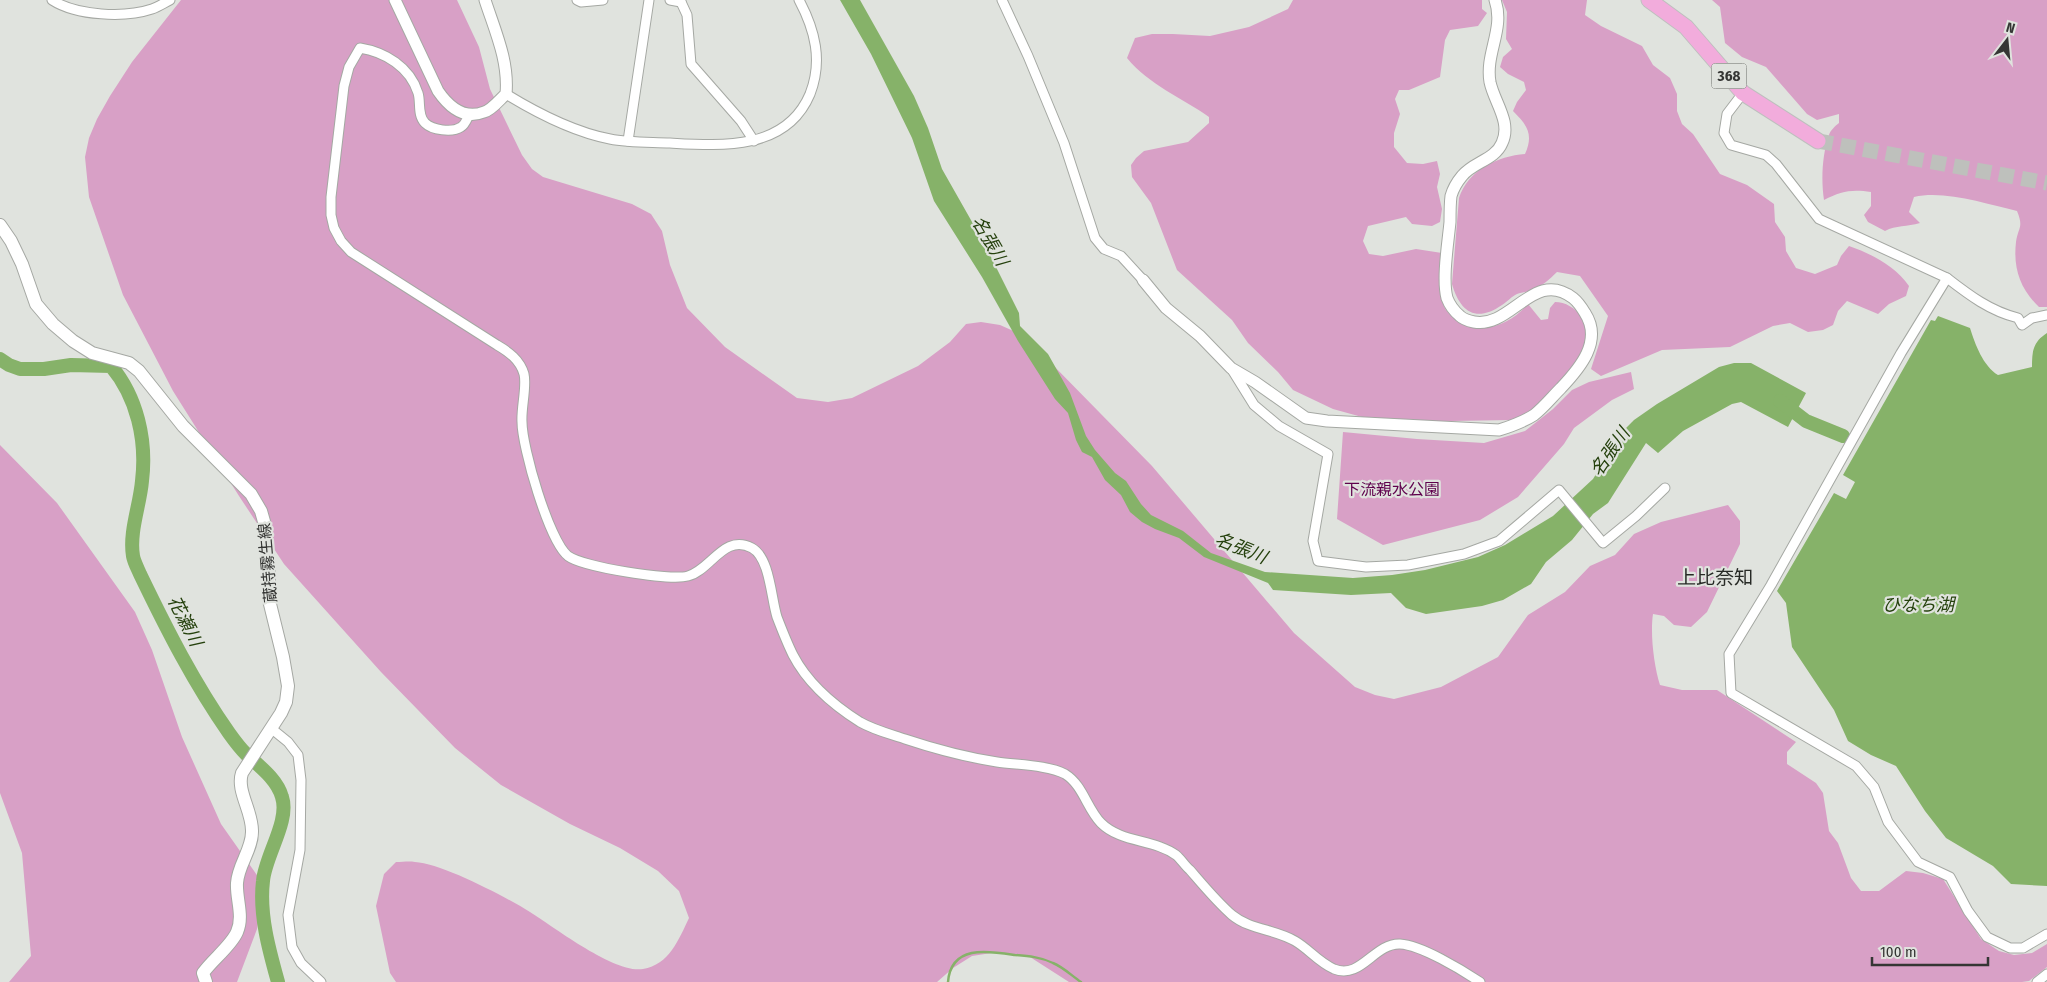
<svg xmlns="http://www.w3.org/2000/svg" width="2047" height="982" font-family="'Fira Sans Condensed','Noto Sans JP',sans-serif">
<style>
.green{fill:#d8a0c6}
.water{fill:#86b269}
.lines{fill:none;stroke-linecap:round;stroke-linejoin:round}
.stream{stroke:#86b269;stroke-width:2.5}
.river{stroke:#86b269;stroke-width:14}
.trunk-tunnel{stroke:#bec0bc;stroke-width:15;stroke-dasharray:15 8;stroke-linecap:butt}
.minor-casing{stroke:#a5a8a3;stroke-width:11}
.tertiary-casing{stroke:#a5a8a3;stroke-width:13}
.secondary-casing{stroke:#a5a8a3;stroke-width:14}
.trunk-casing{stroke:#bebfbe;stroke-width:17}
.minor{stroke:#fff;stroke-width:9}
.tertiary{stroke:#fff;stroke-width:11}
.secondary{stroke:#fff;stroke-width:12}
.trunk{stroke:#f2acdc;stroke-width:15}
.labels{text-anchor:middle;stroke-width:4.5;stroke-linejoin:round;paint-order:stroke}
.shield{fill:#e0e3de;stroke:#686a67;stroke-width:1}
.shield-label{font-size:15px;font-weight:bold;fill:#353634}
.park-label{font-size:16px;fill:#5f024d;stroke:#e0e3de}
.street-label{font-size:16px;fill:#353634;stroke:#e0e3de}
.water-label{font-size:18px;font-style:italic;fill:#25410d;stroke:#e0e3de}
.quarter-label{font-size:19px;fill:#272a26;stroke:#e0e3de}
</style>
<rect width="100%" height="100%" fill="#e0e3de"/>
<g class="green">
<path d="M181 0H457L479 47 490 89 522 155 532 169 543 177 632 204 651 214 662 231 670 265 687 308 725 347 797 398 828 402 852 398 918 366 950 342 966 324 981 322 1000 325 1018 333 1048 360 1152 466 1294 633 1355 687 1375 695 1394 699 1441 687 1498 657 1528 615 1565 592 1590 566 1615 555 1634 534 1661 522 1728 505 1740 521V544L1707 612 1691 627 1674 625 1664 616 1653 614C1650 634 1654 666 1660 685L1682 690H1717L1796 742 1787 752V764L1816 783 1823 793 1829 831 1838 843 1851 878 1861 891H1879L1906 871 1923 873 1943 879 1981 939 1999 951 2014 955 2032 953 2047 944V967L2029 981 2022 982H1069L1030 957 998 952 972 956 953 968 937 982H396L390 973 376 906 384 874 396 862C403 862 409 861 415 862 441 863 506 897 530 912 554 927 615 974 643 969 669 965 679 939 689 918L679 891 658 871 620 848 570 824 501 785 455 748 381 672 284 564 239 496 173 391 123 295 89 197 85 157 89 138 97 119 110 96 132 62Z"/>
<path d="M1293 0H1482V9L1487 13 1478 26 1450 30 1445 40 1440 77 1409 90H1399L1395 99 1400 114 1394 133V147L1407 163 1423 164 1437 161 1440 174 1437 187 1442 209 1440 222 1432 226 1412 224 1406 217 1368 226 1363 241 1369 254 1383 256 1416 249 1442 253C1440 271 1437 288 1444 306 1447 314 1456 320 1463 323 1488 334 1511 323 1528 304L1541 320 1548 319 1550 308 1555 302C1565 302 1576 308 1581 317 1583 319 1586 323 1587 326 1593 356 1551 397 1529 412 1524 416 1517 418 1511 420L1392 422 1362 417 1333 409 1293 390 1278 372 1248 343 1232 320 1177 270 1151 203 1132 177 1131 165 1136 158 1144 151 1188 142 1209 123V117C1181 97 1149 85 1127 58L1135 38 1152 34H1173L1210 36 1249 27 1288 9Z"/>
<path d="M1502 0H1587L1585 15 1601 26 1642 46 1653 65 1670 78 1677 94V111L1682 124 1693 134 1720 174 1747 185 1774 204 1775 222 1785 237 1786 251 1796 268 1815 274 1837 265 1841 256 1849 246C1872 254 1895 266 1909 286L1906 296 1889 304 1878 314 1847 301 1838 311 1833 325 1823 330 1808 332 1790 323 1773 326 1730 347 1662 350 1601 376 1591 369 1608 316 1580 276 1557 272C1550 279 1542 286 1532 290 1528 292 1522 292 1517 294 1512 296 1507 302 1502 305 1476 323 1460 312 1452 284L1459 198C1468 170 1498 156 1525 154 1534 134 1527 125 1513 111L1517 102 1526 90 1524 82 1508 74 1500 67 1503 57 1512 49 1506 39 1507 12Z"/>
<path d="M1712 0H2047V307H2039C2020 289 2013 268 2016 242 2018 227 2024 228 2017 211 1986 204 1945 190 1914 197L1909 212 1920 223C1907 227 1896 225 1885 231L1868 222 1864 215 1871 206V192C1852 189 1841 191 1824 200 1821 180 1822 155 1829 135 1830 131 1835 126 1839 123V114L1817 120 1807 114 1766 67 1742 57 1725 43 1720 7Z"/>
<polygon points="1631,372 1634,389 1612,400 1574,428 1564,444 1518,497 1480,520 1383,545 1337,519 1343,432 1417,439 1484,443 1525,431 1553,409 1572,390 1589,382"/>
<polygon points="0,445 57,503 135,612 152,650 182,737 221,824 259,878 263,895 257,929 237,982 9,982 31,956 22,853 0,793"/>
</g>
<g class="water">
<polygon points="840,0 860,0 914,96 928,128 942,169 984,243 1019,313 1020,326 1048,354 1070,393 1086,436 1095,450 1115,473 1126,481 1141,504 1151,515 1183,531 1211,553 1265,572 1353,578 1392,575 1425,570 1478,557 1505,545 1553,516 1593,479 1622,432 1634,420 1657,404 1719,367 1734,363 1751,363 1806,393 1788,427 1741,402 1732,404 1683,431 1658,453 1646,443 1608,503 1593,514 1572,540 1546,562 1531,584 1503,600 1482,606 1426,614 1406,608 1391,593 1351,595 1273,590 1268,583 1204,557 1179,538 1155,529 1142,522 1130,512 1121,495 1105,480 1092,457 1082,452 1076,440 1068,413 1055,399 1018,341 982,277 934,201 912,138 871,54"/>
<path d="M1938 316 1970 328C1975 344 1983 366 1998 375L2032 367C2032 351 2033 342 2047 333V886L2011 884 1993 866 1946 838 1925 811 1896 766 1871 755 1848 741 1834 710 1792 647 1786 603 1777 591 1834 493 1846 499 1855 482 1843 475 1931 320 1935 321Z"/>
</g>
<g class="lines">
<path class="stream" d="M948 982C951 944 989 951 1015 955 1028 956 1041 957 1053 963 1063 967 1072 976 1081 982"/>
<g class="river">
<path d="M0 359 9 365 20 369H44L71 365 111 366C137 397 147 440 142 481 140 505 129 532 133 556 134 562 138 569 140 574 167 630 194 683 229 733 234 740 240 748 246 754 259 766 277 779 282 797 290 821 265 856 263 881 259 914 269 950 278 982"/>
<polyline points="1780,401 1806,421 1843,436"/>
</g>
<polyline class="trunk-tunnel" points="1818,141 2047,183"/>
<g class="minor-casing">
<g id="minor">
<path d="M52 0C77 16 125 18 152 9 158 7 164 3 170 0"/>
<polyline points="577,0 581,2 603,0"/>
<polyline points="670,0 681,2"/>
<polyline points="1002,0 1028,56 1064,143 1095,238 1104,249 1121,256 1143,280"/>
<polyline points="681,2 687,15 691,64 741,121 754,141"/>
<polyline points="1743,93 1727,114 1724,133 1731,145 1766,155 1776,164 1819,219 1947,278 1901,353 1771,585 1729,654 1731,693 1856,766 1874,787 1888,822 1918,862 1950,877 1968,911 1987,937 2010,948 2023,948 2047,934"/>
<path d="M506 94C537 113 574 132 610 139 629 143 651 142 670 143 721 146 786 151 810 94 823 61 815 30 799 0"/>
<path d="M469 115C467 119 465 125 461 127 452 133 432 130 425 123 417 115 421 102 418 93 410 67 385 52 360 48L349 67 344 86 331 197V215L334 228 341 241 351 252 497 345C509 352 520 360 524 374 527 386 521 408 522 422 522 447 549 541 568 556 583 567 670 581 688 576 711 570 724 533 752 548 770 558 771 598 777 617 782 630 787 643 793 655 808 684 833 705 860 722 874 730 890 734 905 739 935 749 965 757 997 762 1017 765 1048 765 1065 774 1083 785 1087 809 1101 823 1121 843 1154 839 1176 855 1181 859 1185 866 1190 870 1203 885 1217 902 1232 915 1250 930 1275 929 1295 941 1309 949 1318 962 1334 969 1361 980 1374 943 1400 944 1421 945 1462 970 1480 982"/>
<polyline points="628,141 649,0"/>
<path d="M1947 278C1969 295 1990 311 2018 318L2022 325 2032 318 2047 315"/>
<polyline points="1231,368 1254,405 1279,426 1328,454 1313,541 1318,561 1366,567 1408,565 1464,554 1499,541 1559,490 1603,543 1636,516 1665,488"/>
<polyline points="272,729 288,742 298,755 301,780 300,850 288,915 292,947 301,963 321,982"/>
<polyline points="2037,982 2047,974"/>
</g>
</g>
<g class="tertiary-casing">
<g id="tertiary">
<path d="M395 0 438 91C449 107 464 120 484 112 492 110 500 99 506 94 509 61 495 31 485 0"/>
<path d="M1143 280 1166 308 1200 336 1231 368 1255 382 1306 418 1327 421 1499 430C1512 426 1523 422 1534 415 1544 407 1552 397 1561 388 1580 368 1603 341 1585 313 1582 308 1578 302 1573 298 1534 268 1511 329 1474 322 1469 321 1464 320 1460 316 1454 311 1450 306 1447 298 1442 279 1448 243 1450 222 1450 214 1450 204 1451 196 1453 189 1457 182 1462 176 1473 162 1495 160 1502 143 1512 122 1494 102 1490 82 1485 53 1505 29 1495 0"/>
</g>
</g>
<g class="secondary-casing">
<path id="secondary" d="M0 225 11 241 22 264 36 304 53 324 73 341 92 353 129 363 139 371 183 426 251 494 261 511 265 525 269 568V600L283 657 288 686 286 702 281 713 242 773C236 791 253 812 252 832 252 850 238 865 237 883 236 899 244 916 237 932 231 946 212 960 203 973L206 982"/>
</g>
<g class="trunk-casing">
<polyline id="trunk" points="1649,0 1686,27 1743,93 1818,141"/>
</g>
<use href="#minor" class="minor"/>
<use href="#tertiary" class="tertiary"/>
<use href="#secondary" class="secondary"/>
<use href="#trunk" class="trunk"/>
</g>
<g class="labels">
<rect class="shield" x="1711.5" y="63.5" width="35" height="25" rx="4"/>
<g class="shield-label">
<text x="1729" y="81">368</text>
</g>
<g class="park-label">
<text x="1392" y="495">下流親水公園</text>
</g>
<g class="street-label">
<text transform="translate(267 563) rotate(-95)" y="6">蔵持霧生線</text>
</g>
<g class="water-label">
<text transform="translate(990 241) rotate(60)" y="6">名張川</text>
<text transform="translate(1610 452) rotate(-55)" y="6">名張川</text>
<text transform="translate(1241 548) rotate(22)" y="6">名張川</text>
<text x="1918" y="611">ひなち湖</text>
<text transform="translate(185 621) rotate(63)" y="6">花瀬川</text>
</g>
<g class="quarter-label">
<text x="1715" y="584">上比奈知</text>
</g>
</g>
<g transform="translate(2007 40) rotate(16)" stroke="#e0e3de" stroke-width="4" paint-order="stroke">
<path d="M0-4L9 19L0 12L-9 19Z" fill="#353634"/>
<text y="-8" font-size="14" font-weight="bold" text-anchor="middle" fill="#353634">N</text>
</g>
<path d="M1872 957v8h116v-8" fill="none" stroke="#353634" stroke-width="2.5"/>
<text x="1880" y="957" font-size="15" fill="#353634" stroke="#e0e3de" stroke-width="4" paint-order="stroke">100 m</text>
</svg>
